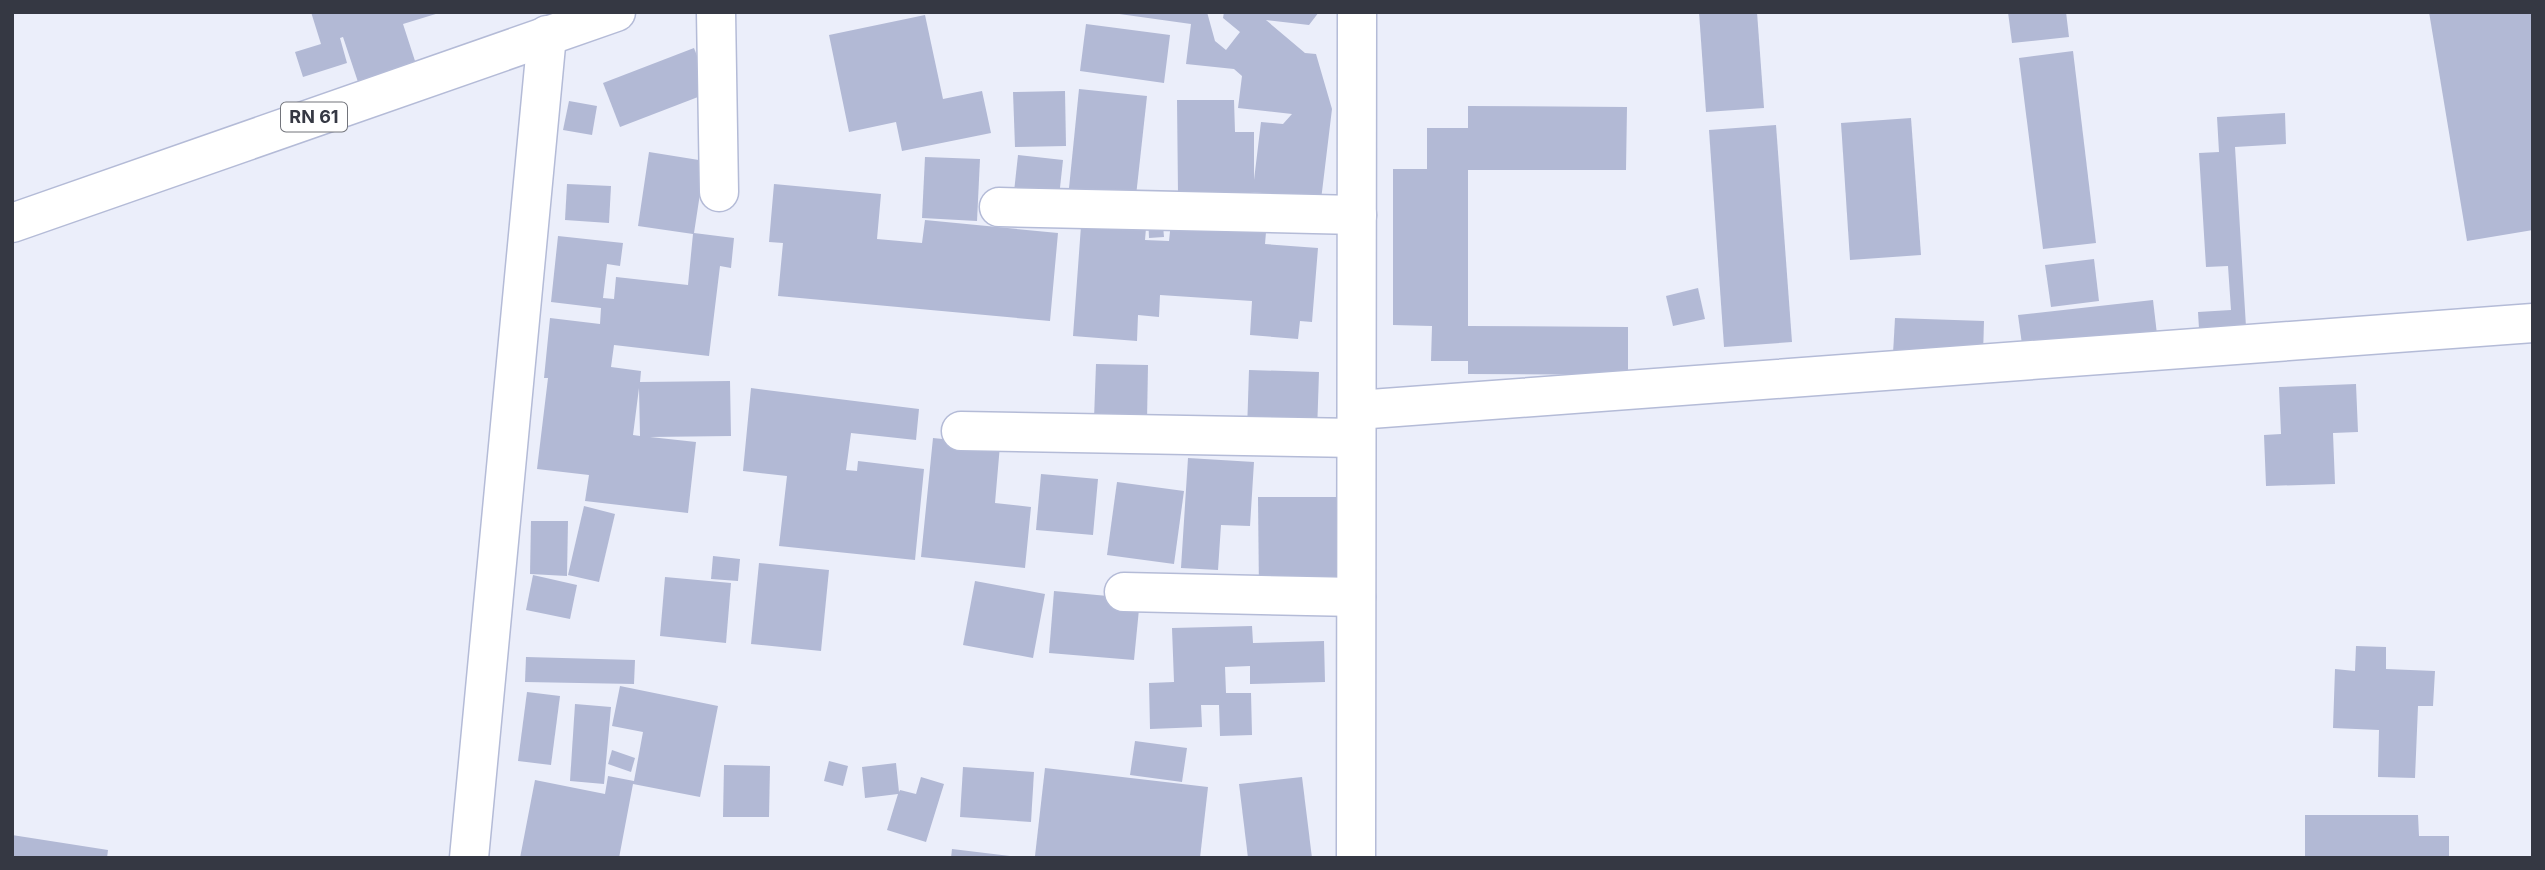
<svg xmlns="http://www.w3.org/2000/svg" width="2545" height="870" font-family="Inter,sans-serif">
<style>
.building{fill:#b2b9d5;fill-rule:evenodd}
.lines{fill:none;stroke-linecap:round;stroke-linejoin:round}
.street-casing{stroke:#b4bbd7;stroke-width:41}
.primary-casing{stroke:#b4bbd7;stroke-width:41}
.street{stroke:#fff;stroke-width:38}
.primary{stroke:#fff;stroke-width:38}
.labels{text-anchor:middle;stroke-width:6;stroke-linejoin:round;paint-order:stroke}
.shield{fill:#fff;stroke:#72747b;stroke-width:2}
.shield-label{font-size:18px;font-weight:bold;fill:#353843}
</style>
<rect width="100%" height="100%" fill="#ebeefa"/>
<g class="building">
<polygon points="311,12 439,12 439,13 403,24 416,64 358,82 343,37 340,38 347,63 303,77 295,52 321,44"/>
<polygon points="1105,12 1207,12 1215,41 1226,50 1240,32 1223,18 1224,12 1319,12 1309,25 1266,20 1305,53 1316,54 1332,109 1321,200 1254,192 1178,194 1177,100 1234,100 1235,132 1254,132 1254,180 1261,122 1283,124 1292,114 1238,108 1242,76 1234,69 1186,64 1191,24"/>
<polygon points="1699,12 1757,12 1764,108 1706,112"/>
<polygon points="2008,12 2066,12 2069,37 2012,43"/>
<polygon points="2429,12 2533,12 2533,230 2467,241"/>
<polygon points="925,15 943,99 982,91 991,133 902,151 896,122 849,132 829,35"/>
<polygon points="1086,24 1170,35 1164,83 1080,71"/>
<polygon points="694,48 711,92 620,127 603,83"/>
<polygon points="2073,51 2096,243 2043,249 2019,58"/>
<polygon points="1079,89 1147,96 1135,205 1068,198"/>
<polygon points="1065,91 1066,146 1015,147 1013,92"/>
<polygon points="569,101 597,106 592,135 563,130"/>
<polygon points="1468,106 1627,107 1626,170 1468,170 1468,326 1628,327 1628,375 1468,374 1468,361 1431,361 1432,326 1393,325 1393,169 1427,169 1427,128 1468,128"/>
<polygon points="2285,113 2286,144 2235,147 2247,343 2200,345 2198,312 2231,310 2228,266 2206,267 2199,153 2219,152 2217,117"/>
<polygon points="1911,118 1921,255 1850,260 1841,123"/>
<polygon points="1776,125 1792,342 1724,347 1709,130"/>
<path d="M649 152 705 161 694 233 734 238 731 268 720 266 709 356 614 345 611 367 641 371 640 382 730 381 731 436 650 437 696 442 688 513 585 501 589 475 537 469 548 378H544L550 318 600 324 601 308 551 302 558 236 623 243 620 266 607 264 603 298 614 299 616 277 688 285 693 234 638 226ZM639 388 640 436 633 435Z"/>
<polygon points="1018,155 1063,160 1058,206 1013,201"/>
<polygon points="925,157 980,159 977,221 922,218"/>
<polygon points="567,184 611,186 609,223 565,220"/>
<polygon points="774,184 881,194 877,239 922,243 925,220 1058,233 1050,321 778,296 783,243 769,242"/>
<polygon points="1082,212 1147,216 1145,240 1169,241 1172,212 1267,220 1265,244 1318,248 1312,322 1300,321 1298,339 1250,335 1252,301 1160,295 1159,317 1138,315 1137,341 1073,336"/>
<polygon points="1162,214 1164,237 1149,238 1148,215"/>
<polygon points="2094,259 2099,301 2051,307 2045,265"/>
<polygon points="1698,288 1705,319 1673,326 1666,296"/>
<polygon points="2153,300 2158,343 2024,359 2018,315"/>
<polygon points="1895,318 1984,321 1983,356 1893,354"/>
<polygon points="1096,364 1148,365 1147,421 1094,419"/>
<polygon points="1249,370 1319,372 1317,433 1247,431"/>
<polygon points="2356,384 2358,432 2333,433 2335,484 2266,486 2264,435 2281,434 2279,387"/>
<polygon points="751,388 919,409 916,440 851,433 846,470 857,471 858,461 924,469 915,560 779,546 787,476 743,471"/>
<polygon points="933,438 1000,445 995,503 1031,507 1025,568 921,557"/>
<polygon points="1188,458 1254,462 1250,526 1221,525 1218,570 1181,568"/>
<polygon points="1041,474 1098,479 1093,535 1036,530"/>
<polygon points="1117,482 1184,491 1174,564 1107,555"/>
<polygon points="1258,497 1336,497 1336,592 1259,592"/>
<polygon points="584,506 615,514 599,582 568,575"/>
<polygon points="531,521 568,521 567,576 530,574"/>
<polygon points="713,556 740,559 738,581 711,579"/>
<polygon points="759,563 829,570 821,651 751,644"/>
<polygon points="533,575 577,585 570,619 526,610"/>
<polygon points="665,577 731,583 726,643 660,636"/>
<polygon points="975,581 1045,594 1033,658 963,645"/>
<polygon points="1054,591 1140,599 1134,660 1049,653"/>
<polygon points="1252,626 1253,643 1324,641 1325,682 1250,684 1250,666 1225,667 1226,693 1251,693 1252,735 1220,736 1219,705 1201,705 1202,727 1150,729 1149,683 1174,682 1172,628"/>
<polygon points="2356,646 2386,647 2386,669 2435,671 2433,706 2418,706 2415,778 2378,777 2379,730 2333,728 2335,669 2355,671"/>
<polygon points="526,657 635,660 634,684 525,682"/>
<polygon points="620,686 718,706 700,797 633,784 619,858 520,858 535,780 605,794 608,776 634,781 643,732 612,726"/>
<polygon points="527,692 560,696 551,765 518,761"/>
<polygon points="575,704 611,707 604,784 570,781"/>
<polygon points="1135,741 1187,748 1182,782 1130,775"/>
<polygon points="612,750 635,758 631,772 608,764"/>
<polygon points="829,761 848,766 843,786 824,781"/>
<polygon points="896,763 899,792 900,790 916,794 921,777 944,784 926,842 887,830 898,794 865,798 862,767"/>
<polygon points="724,765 770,766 769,817 723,817"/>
<polygon points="963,767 1034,772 1031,822 960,817"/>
<polygon points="1045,768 1208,787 1200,858 1035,856"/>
<polygon points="1302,777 1312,858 1248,858 1239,784"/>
<polygon points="2305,815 2418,815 2419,836 2449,836 2449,858 2305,858"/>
<polygon points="12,835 108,850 107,858 12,858"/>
<polygon points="952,849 1010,856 1010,858 951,858"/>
</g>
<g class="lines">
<g class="street-casing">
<g id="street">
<polyline points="716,12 719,192"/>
<polyline points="999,207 1357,215"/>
<polyline points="1357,410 2533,323"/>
<polyline points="961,431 1356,438"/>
<polyline points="1124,592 1356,597"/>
<polyline points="469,858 547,35"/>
<polyline points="1356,858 1357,12"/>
</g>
</g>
<g class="primary-casing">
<polyline id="primary" points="12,223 616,12"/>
</g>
<use href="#street" class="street"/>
<use href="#primary" class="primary"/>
</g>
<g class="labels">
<rect class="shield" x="281" y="102.5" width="66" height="29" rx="5"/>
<g class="shield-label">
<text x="314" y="123">RN 61</text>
</g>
</g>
<rect width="2545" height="870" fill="none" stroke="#353843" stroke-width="28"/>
</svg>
